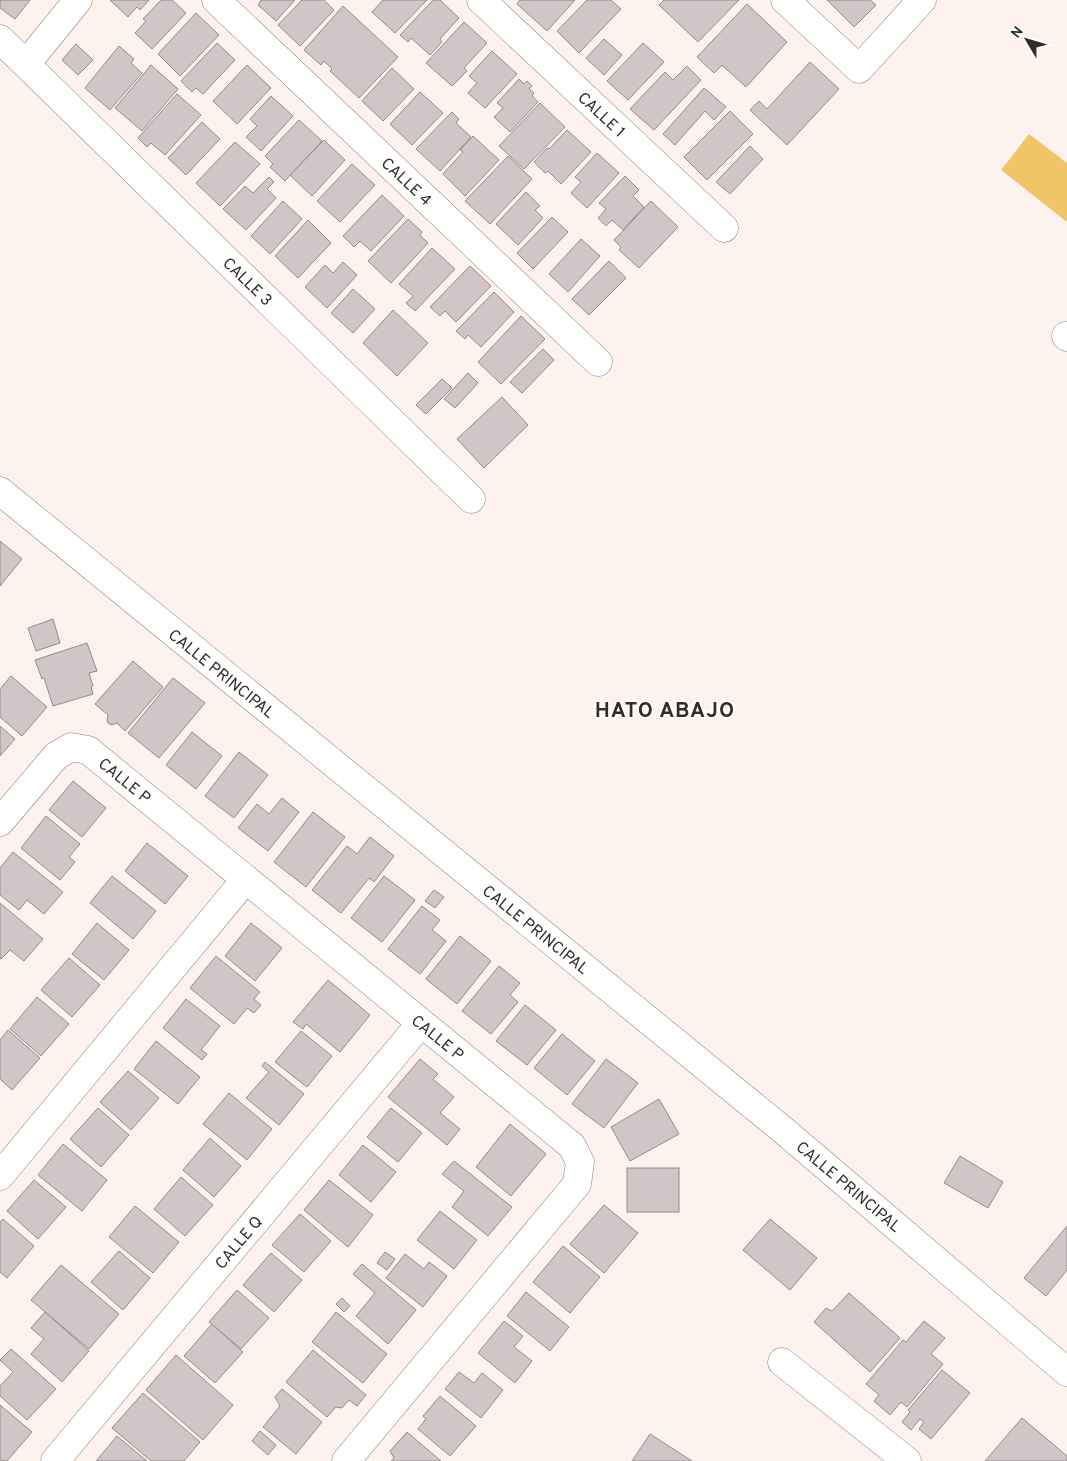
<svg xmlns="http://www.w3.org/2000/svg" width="1067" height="1461" font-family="Overpass,sans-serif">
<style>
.green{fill:#efc568}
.building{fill:#d1c5c7;stroke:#968a8c}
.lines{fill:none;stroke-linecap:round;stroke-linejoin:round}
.minor-casing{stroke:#8b807d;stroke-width:29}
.minor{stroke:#fff;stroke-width:28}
.labels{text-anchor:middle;stroke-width:4.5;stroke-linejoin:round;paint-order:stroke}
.street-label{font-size:16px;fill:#312d2c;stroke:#fff}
.district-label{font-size:21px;font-weight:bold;letter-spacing:1px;fill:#352c2a;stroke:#fff}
</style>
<rect width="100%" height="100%" fill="#fef2ef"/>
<polygon class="green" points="1029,134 1067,163 1067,222 1001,170"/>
<g class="building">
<polygon points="0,0 30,0 15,19 0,8"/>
<polygon points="110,0 149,0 140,10 137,7 128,17"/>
<polygon points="161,0 172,0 186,13 152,49 135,33 146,21 143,19"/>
<polygon points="261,0 295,0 276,21 258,5"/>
<polygon points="302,0 324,0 334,10 300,46 278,25"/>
<polygon points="383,0 427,0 395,33 372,12"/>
<polygon points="433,0 440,0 459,18 440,39 442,42 430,55 411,38 408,42 400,35"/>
<polygon points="520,0 575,0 547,31 517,4"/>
<polygon points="587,0 611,0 621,9 579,53 557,31"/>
<polygon points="664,0 739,0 698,42 659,5"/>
<polygon points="827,0 870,0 876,5 854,27"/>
<polygon points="747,4 787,42 746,87 722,65 714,73 697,57"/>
<polygon points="343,6 398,57 359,98 330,71 332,69 324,61 321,65 304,50"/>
<polygon points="196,13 219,35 180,76 158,54"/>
<polygon points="464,22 487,43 464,68 467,71 452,86 426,63"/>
<polygon points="604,39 622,55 604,75 586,58"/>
<polygon points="217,43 235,60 203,94 196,88 192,92 181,81"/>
<polygon points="643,43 664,62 628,100 607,81"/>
<polygon points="76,44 93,60 78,75 62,60"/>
<polygon points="119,46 134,59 131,63 142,73 110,110 85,88"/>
<polygon points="492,51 517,74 485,108 468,93 477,83 469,76"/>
<polygon points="810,62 839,89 787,145 750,110 759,101 767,109"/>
<polygon points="151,65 178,89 142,131 115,108"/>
<polygon points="247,65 271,88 237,124 213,101"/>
<polygon points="687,66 701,80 654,130 630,109 665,72 673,80"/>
<polygon points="392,68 414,89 383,121 362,101"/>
<polygon points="519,79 524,84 527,81 532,86 529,89 534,93 532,96 538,102 510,132 494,117 503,108 497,103"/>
<polygon points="704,88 726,107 714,120 705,111 675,145 663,134"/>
<polygon points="420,92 443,113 412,145 390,124"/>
<polygon points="177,94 201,115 165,155 151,143 147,147 138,138"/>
<polygon points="271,96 293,116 261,151 246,137 257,126 250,119"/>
<polygon points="540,103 565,127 524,169 499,146"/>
<polygon points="730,111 753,134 707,180 684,157"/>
<polygon points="452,112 459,119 456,123 471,137 440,171 416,149"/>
<polygon points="299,120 322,141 285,181 270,167 273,164 265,156"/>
<polygon points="202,122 220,139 186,175 168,158"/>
<polygon points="567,130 591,152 561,184 548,171 545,173 534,162 547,148 549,149"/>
<polygon points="473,136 499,160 465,196 443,174 463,152 460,150"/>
<polygon points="324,140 345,160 312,196 290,175"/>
<polygon points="235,142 260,164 220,206 196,183"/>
<polygon points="750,146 763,159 730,194 716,182"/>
<polygon points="597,153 619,173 587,208 571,193 581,182 575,177"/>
<polygon points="508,156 532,179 490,224 465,201"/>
<polygon points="352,164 375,185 340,222 317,201"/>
<polygon points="625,176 639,190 633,196 644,207 623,230 612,220 606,226 598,218 606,209 599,203"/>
<polygon points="269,177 274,182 267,189 276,198 246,230 223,209 245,186 253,193"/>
<polygon points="526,192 540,206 535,210 543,218 518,245 496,224"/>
<polygon points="382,195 404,216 371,251 360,241 354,247 343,236"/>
<polygon points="283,201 302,219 270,254 251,236"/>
<polygon points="651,201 678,227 639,268 619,250 621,247 614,240"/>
<polygon points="552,217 568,232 533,269 517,253"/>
<polygon points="408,219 422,232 420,235 428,243 391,283 368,261"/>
<polygon points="308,220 331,243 298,278 275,256"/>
<polygon points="581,239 600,256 568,292 549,274"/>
<polygon points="432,248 455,269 415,311 406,303 413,296 399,284"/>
<polygon points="609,261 626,278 589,315 572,299"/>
<polygon points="343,262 357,275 327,308 305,287 325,265 333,273"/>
<polygon points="470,266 491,286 456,322 445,311 440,316 430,307"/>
<polygon points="353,289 375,309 353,333 331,313"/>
<polygon points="494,292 514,312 481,347 468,335 465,339 456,331"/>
<polygon points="393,310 428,343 397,376 363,343"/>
<polygon points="521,316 545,339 501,384 478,362"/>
<polygon points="543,349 554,360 522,393 510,382"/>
<polygon points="468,373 478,383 455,408 444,399"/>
<polygon points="442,379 452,388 426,414 416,405"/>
<polygon points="502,397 528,425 484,468 457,439"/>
<polygon points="0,541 22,559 0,586"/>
<polygon points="53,619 60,643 36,651 28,628"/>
<polygon points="87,643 97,671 89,673 93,686 91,687 93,694 53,706 44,678 42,679 35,660"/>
<polygon points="133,661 163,687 125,731 117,723 111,725 107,722 108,715 95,704"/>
<polygon points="11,676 47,707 22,736 0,717 0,689"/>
<polygon points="173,678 205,703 159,758 128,733"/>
<polygon points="0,726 15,739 0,756"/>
<polygon points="192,732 222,756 196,789 166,765"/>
<polygon points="239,752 268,775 234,818 205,796"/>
<polygon points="73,781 106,808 82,837 49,810"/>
<polygon points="282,798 299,812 268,851 238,828 257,804 269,814"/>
<polygon points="313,812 345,837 306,887 274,862"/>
<polygon points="46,816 80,844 69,857 75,862 60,880 21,848"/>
<polygon points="370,837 394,856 374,882 369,878 341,913 312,890 347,846 357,854"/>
<polygon points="147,843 188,876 165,904 125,871"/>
<polygon points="13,852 63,892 44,914 27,900 19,910 0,895 0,868"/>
<polygon points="112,876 156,911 133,939 90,903"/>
<polygon points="384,876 415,900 382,942 351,918"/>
<polygon points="434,890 444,897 435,908 425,901"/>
<polygon points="0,903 43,939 24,961 10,950 1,959 0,958"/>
<polygon points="422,906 440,920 432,930 446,941 420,974 388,949"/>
<polygon points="97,923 129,950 104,980 72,954"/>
<polygon points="251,923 282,948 255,981 225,956"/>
<polygon points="460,936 491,961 457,1004 426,979"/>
<polygon points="216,956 260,992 254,999 261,1005 254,1013 247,1008 234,1024 190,988"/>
<polygon points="69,958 100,985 72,1017 41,990"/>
<polygon points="499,966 520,983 510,995 518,1002 491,1034 462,1011"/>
<polygon points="328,980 370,1015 340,1052 306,1024 303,1029 293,1022"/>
<polygon points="37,997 69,1024 41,1056 10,1029"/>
<polygon points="186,999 220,1026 201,1050 207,1054 202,1060 163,1028"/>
<polygon points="525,1005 556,1030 527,1065 496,1041"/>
<polygon points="8,1030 40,1058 12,1090 0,1079 0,1040"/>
<polygon points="301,1031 332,1056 307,1087 275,1062"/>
<polygon points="562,1034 595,1061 567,1095 534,1068"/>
<polygon points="156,1041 200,1077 178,1104 134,1069"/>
<polygon points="420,1059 438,1074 433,1079 454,1097 440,1113 460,1129 447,1145 388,1097"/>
<polygon points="606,1059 638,1083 604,1128 572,1104"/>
<polygon points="265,1062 304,1094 279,1125 246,1098 269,1072 262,1066"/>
<polygon points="128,1071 159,1098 131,1130 100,1102"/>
<polygon points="229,1093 272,1129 247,1160 203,1124"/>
<polygon points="659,1099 679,1134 630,1161 611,1127"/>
<polygon points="98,1108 129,1135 101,1167 70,1139"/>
<polygon points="391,1108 422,1133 398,1162 367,1137"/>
<polygon points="510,1124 546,1154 511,1196 476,1167"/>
<polygon points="210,1138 241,1166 214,1197 183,1170"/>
<polygon points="63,1144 107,1180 82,1211 38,1175"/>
<polygon points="363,1145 396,1172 371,1202 339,1175"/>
<polygon points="960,1156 1003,1182 988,1208 944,1183"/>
<polygon points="454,1161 512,1207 488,1236 452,1207 464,1191 442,1174"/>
<rect x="627" y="1168" width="52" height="44"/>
<polygon points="181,1177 213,1205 185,1236 154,1209"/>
<polygon points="34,1180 66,1207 38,1239 7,1211"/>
<polygon points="329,1180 373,1215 348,1247 304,1210"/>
<polygon points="604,1205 638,1233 604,1273 570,1244"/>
<polygon points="135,1206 179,1242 153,1273 109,1237"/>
<polygon points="440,1211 477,1240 454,1269 417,1240"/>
<polygon points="300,1214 331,1241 304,1272 272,1245"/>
<polygon points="3,1219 34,1246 7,1278 0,1272 0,1222"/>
<polygon points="770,1219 817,1258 790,1290 743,1250"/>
<polygon points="1067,1226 1067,1270 1046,1296 1024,1278"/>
<polygon points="563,1246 600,1277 570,1313 533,1282"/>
<polygon points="119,1251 150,1278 123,1310 91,1282"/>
<polygon points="385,1252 395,1259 387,1270 377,1263"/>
<polygon points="271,1253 302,1280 274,1312 243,1285"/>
<polygon points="405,1254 424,1269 429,1262 447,1276 423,1307 386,1278"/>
<polygon points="362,1264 416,1310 388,1344 356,1316 375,1293 353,1274"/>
<polygon points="61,1265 119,1314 89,1349 31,1300"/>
<polygon points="237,1290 269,1318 241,1349 209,1322"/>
<polygon points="526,1292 569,1327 550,1351 507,1316"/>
<polygon points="849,1293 900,1338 870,1372 814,1322 826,1308 832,1311"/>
<polygon points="342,1298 350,1306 344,1312 336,1304"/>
<polygon points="45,1312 89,1351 62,1382 31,1354 44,1339 31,1328"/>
<polygon points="336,1312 387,1354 363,1383 312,1342"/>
<polygon points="504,1321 523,1336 514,1347 532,1361 515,1383 478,1353"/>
<polygon points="924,1321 945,1338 931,1354 943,1364 907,1407 901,1402 890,1415 874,1401 879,1395 866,1384 903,1340 906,1342"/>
<polygon points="212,1324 243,1352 215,1383 184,1356"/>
<polygon points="11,1349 56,1389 27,1420 0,1396 0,1386 13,1372 0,1360"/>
<polygon points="313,1350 366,1395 357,1406 349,1400 342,1408 336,1407 327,1417 286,1382"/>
<polygon points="176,1355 233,1405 203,1440 146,1390"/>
<polygon points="942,1370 970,1393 931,1439 919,1429 924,1422 920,1419 911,1430 902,1422 910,1412 908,1410"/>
<polygon points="459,1372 474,1383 482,1373 503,1390 481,1418 445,1389"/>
<polygon points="282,1389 322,1422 296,1454 263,1427 280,1406 275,1397"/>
<polygon points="143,1393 200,1442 184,1461 151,1461 112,1428"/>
<polygon points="440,1396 476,1426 450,1456 418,1429 426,1419 423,1416"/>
<polygon points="0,1405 32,1432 7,1461 0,1460"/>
<polygon points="1022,1418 1067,1456 1067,1461 985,1461"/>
<polygon points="260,1431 276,1445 268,1455 252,1441"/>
<polygon points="407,1432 441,1461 391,1461 394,1458 390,1451"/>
<polygon points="650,1434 692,1461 632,1461"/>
<polygon points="117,1436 147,1461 96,1461"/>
</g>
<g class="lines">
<g class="minor-casing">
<g id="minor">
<polyline points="216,0 598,362"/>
<polyline points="481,0 724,228"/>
<polyline points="785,0 859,69 922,0"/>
<polyline points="0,39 471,499"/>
<polyline points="26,64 78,0"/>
<polyline points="1066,336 1067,337"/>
<polyline points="0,491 783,1130 1067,1372"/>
<polyline points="0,822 56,756 71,747 88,750 572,1146 580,1162 577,1184 346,1461"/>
<polyline points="0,1176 246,879"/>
<polyline points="782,1362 907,1461"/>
<polyline points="55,1461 421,1023"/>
</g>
</g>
<use href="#minor" class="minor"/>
</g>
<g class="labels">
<g class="street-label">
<text transform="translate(602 114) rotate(43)" y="6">CALLE 1</text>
<text transform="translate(407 181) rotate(43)" y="6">CALLE 4</text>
<text transform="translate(248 281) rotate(44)" y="6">CALLE 3</text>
<text transform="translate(222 673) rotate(39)" y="6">CALLE PRINCIPAL</text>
<text transform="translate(125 780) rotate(39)" y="6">CALLE P</text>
<text transform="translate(536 929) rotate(39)" y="6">CALLE PRINCIPAL</text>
<text transform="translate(438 1037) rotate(39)" y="6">CALLE P</text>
<text transform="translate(849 1186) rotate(40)" y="6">CALLE PRINCIPAL</text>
<text transform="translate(238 1242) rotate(-50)" y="6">CALLE Q</text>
</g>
<g class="district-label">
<text x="665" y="717">HATO ABAJO</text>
</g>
</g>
<g transform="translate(1027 40) rotate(308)" stroke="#ffffff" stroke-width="4" paint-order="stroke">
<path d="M0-4L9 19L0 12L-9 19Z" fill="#312d2c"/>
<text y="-8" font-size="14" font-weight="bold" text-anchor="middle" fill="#312d2c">N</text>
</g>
</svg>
